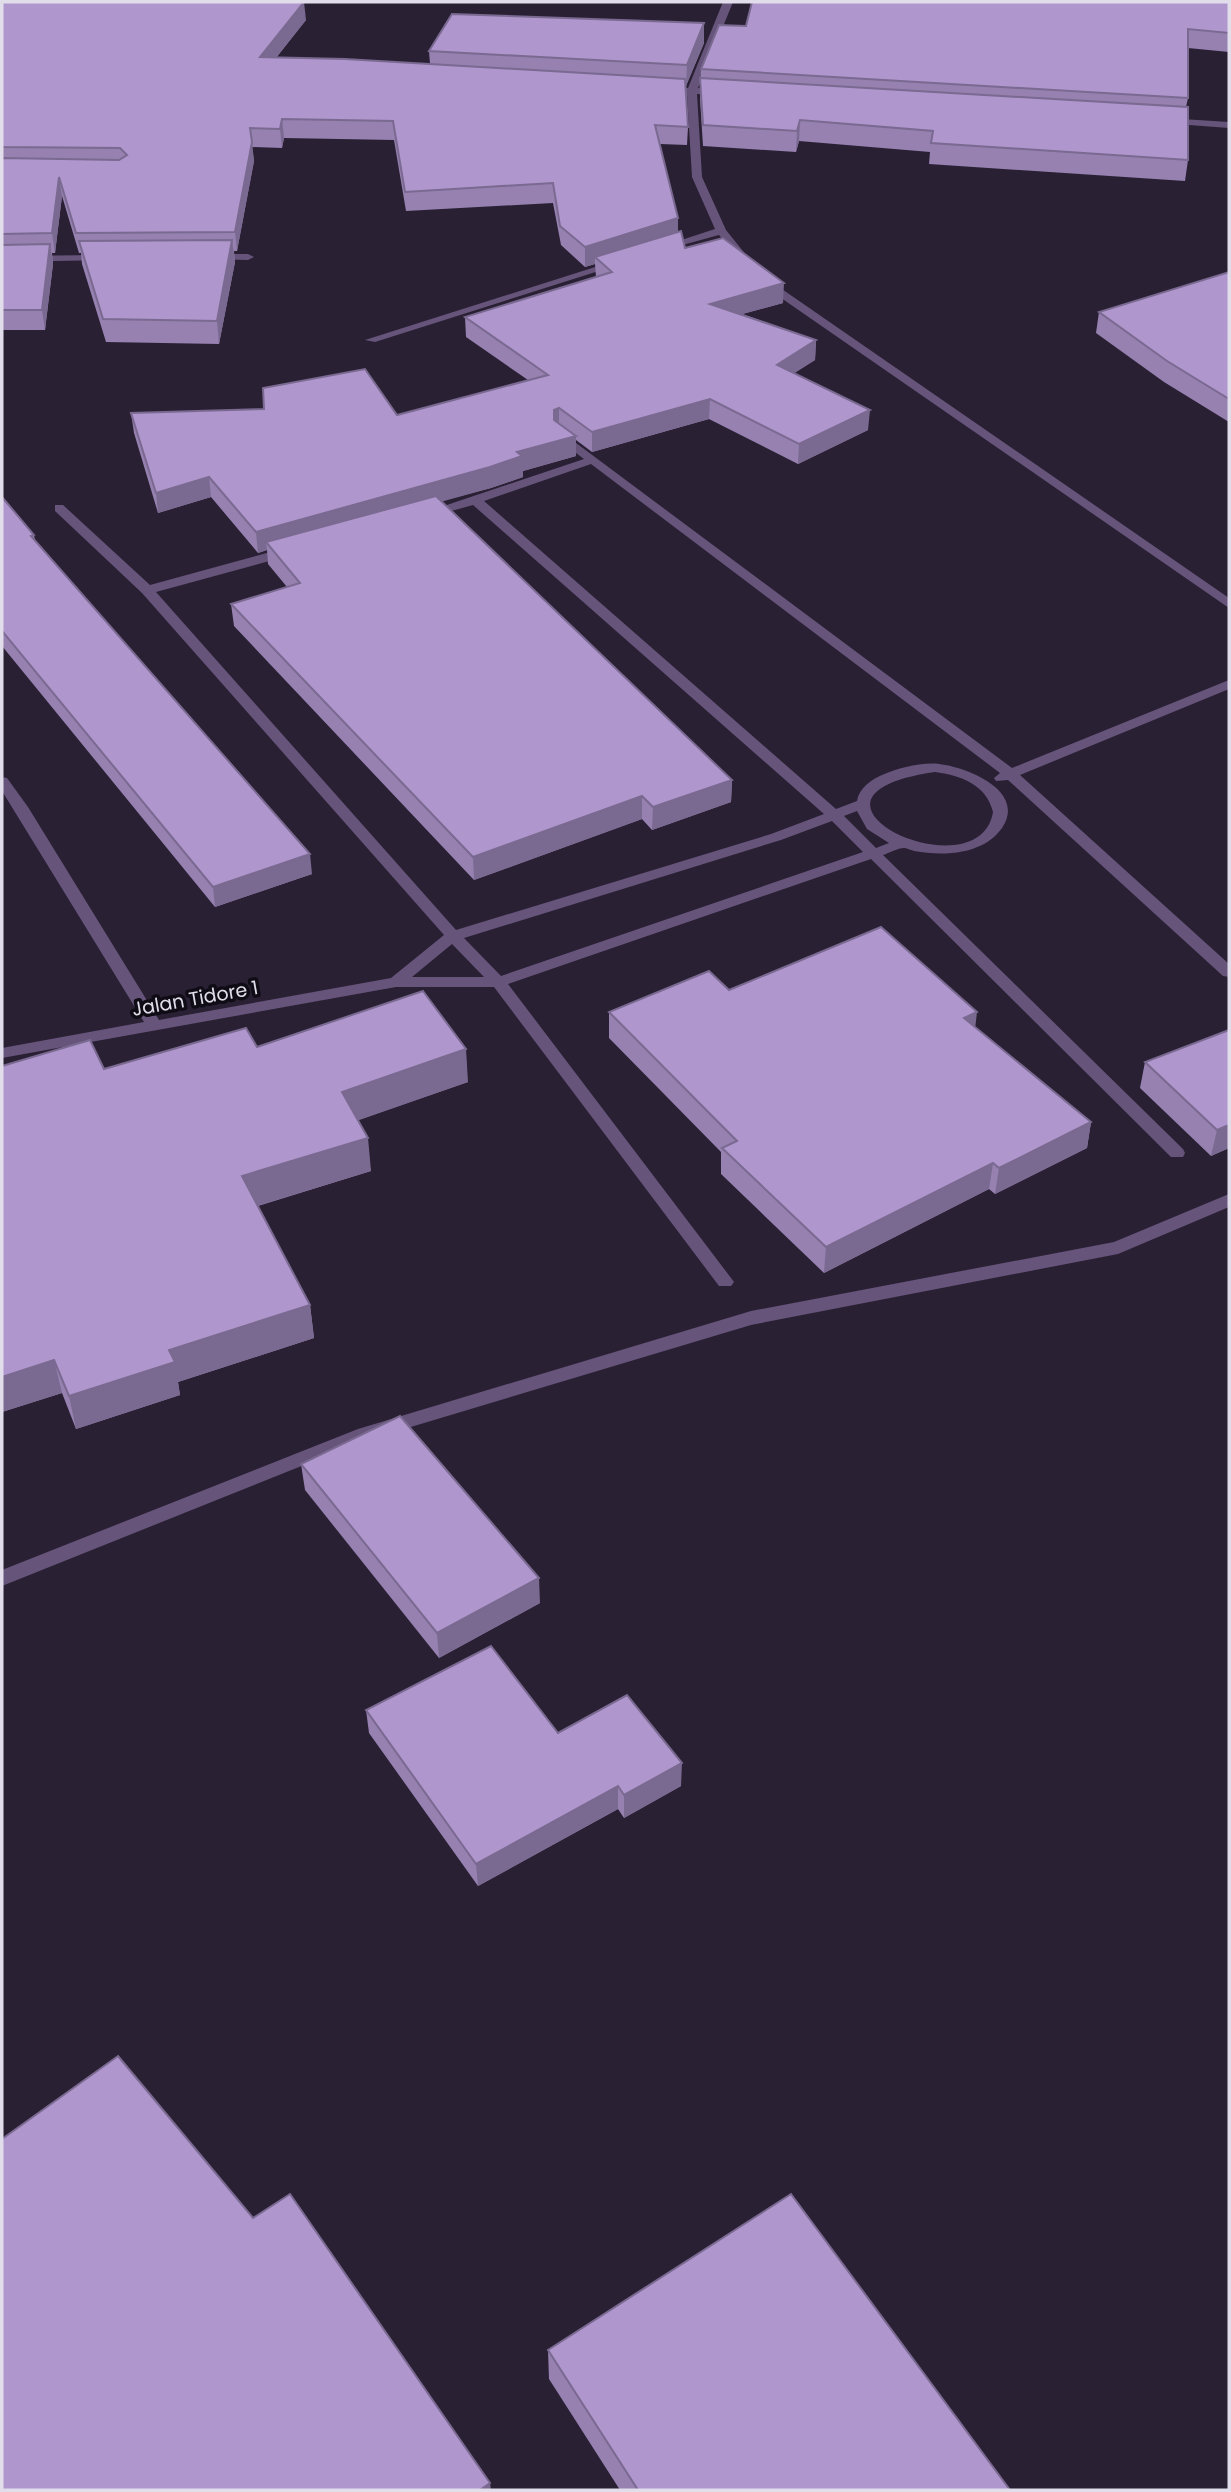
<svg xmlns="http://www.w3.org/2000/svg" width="1231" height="2492" font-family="Poppins,sans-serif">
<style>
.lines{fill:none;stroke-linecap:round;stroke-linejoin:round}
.minor{fill:#66547a;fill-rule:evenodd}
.wall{fill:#9681b0}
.shaded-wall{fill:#7a6990}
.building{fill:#af96cd;stroke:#7a6990;stroke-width:2}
.labels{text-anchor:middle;stroke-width:7;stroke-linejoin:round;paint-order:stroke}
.street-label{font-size:19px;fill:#e2ddea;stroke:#100c15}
</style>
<rect width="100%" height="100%" fill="#292034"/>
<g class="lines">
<g class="minor">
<polygon points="723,2 733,2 698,88 723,90 728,93 723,96 697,94 702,177 726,230 763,276 1229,598 1229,608 755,280 719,235 657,252 657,248 715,229 692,177 687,94 663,92 658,89 663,86 688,88"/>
<polygon points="1166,118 1229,122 1229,128 1162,123 1161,121"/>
<polygon points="213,254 248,254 254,257 248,260 209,259 209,255"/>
<polygon points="104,255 108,256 108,260 2,262 2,256"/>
<polygon points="614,261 624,263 375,342 365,340"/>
<path d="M560 431 1012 768 1229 680V689L1020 775 1229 964V977L1223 976 1008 780 996 781 994 778 1000 773 591 464 484 501 836 809 857 801C859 788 871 780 882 775 899 768 921 762 939 764 967 767 1027 791 1002 828 997 835 990 841 982 845 962 855 936 855 914 851 910 850 907 848 904 848 898 848 889 853 883 855L1183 1149 1185 1153 1183 1157H1171L871 859 508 984 731 1278 734 1282 731 1286H719L494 987H396L2 1058V1048L144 1022 2 791V777L7 778 28 807 159 1020 391 978 444 935 142 593 55 511V505H63L150 585 285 548H295V554L156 592 456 930 771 834 824 814 473 505 426 518 420 514 584 459 556 438V432ZM935 772C960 775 987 785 993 812 979 897 766 796 935 772ZM857 811 867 829 889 843 876 848 844 816ZM832 821 863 852 501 976 464 938 781 840ZM452 944 484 977H412Z"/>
<polygon points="1229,1194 1229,1207 1118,1254 751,1325 364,1441 2,1586 2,1570 358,1429 751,1311 1114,1242"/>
</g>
</g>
<g class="wall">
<polygon points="2,2 306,20 276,58 430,64 429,51 704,23 704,43 686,86 685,86 688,127 687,145 660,144 678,232 685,248 783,303 742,314 816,340 815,360 794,373 868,430 798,464 709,419 592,452 576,440 576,456 523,471 523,477 491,488 441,501 732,780 731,802 652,830 642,819 474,880 234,626 231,604 287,587 268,564 267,550 258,553 211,497 158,513 134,433 131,413 397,415 528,380 466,337 465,317 596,277 595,264 585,267 561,245 553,203 406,211 394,140 284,138 282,148 252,147 254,161 237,251 234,251 235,262 219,344 106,342 82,264 81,253 79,253 62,196 55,253 52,253 53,264 45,330 2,330"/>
<polygon points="1229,2 1229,52 1188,48 1188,98 1186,107 1188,160 1185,181 929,164 930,152 799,141 796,152 703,146 700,99 701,69 746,26"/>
<polygon points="1229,272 1229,422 1164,382 1096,333 1099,312"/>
<polygon points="2,497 34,535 35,541 312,874 215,907 2,646"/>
<polygon points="729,990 975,1027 1091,1122 1087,1148 995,1194 989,1189 824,1273 721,1174 721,1152 609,1038 609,1012"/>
<polygon points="1229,1030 1229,1148 1211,1156 1140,1088 1145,1062"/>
<polygon points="257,1047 468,1082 358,1120 371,1171 258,1206 310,1305 314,1338 178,1382 180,1395 76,1429 62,1393 2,1412 2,1066 104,1069"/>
<polygon points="301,1464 540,1603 439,1658 305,1490"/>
<polygon points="366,1710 558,1733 681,1786 624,1818 618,1809 478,1886 369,1733"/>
<polygon points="548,2350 1010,2490 620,2490 549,2379"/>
</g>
<g class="shaded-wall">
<polygon points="304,2 306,20 261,76 260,57"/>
<polygon points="704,23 704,43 686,86 687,65"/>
<polygon points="282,119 284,138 282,148 280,129"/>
<polygon points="800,120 799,141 796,152 797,131"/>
<polygon points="252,142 254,161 237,251 235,232"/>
<polygon points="59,177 62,196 55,253 52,233"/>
<polygon points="678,218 678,238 595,257 595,264 585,267 585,247"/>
<polygon points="232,240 235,262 219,344 217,321"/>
<polygon points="50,244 53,264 45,330 42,310"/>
<polygon points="784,283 783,303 710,323 710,304"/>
<polygon points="816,340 815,360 776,385 777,365"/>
<polygon points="710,399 709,419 592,452 592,432"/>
<polygon points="559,408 559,428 554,430 554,410"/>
<polygon points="870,410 868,430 798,464 799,444"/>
<polygon points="576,436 576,456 523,471 523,477 491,488 271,549 266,542 267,550 258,553 256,532 517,452"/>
<polygon points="209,477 211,497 158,513 156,493"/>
<polygon points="732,780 731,802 652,830 653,807"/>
<polygon points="642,796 642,819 474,880 473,857"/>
<polygon points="310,854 312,874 215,907 213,887"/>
<polygon points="977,1012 974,1038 964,1018"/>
<polygon points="466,1049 468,1082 345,1125 342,1092"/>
<polygon points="1091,1122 1087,1148 995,1194 999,1168"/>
<polygon points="1229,1125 1229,1148 1211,1156 1217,1130"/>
<polygon points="368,1138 371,1171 247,1209 242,1176"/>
<polygon points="993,1163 989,1189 824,1273 826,1247"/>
<polygon points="310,1305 314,1338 178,1382 180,1395 76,1429 69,1396 169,1350"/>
<polygon points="54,1360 62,1393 2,1412 2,1377"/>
<polygon points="539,1578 540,1603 439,1658 437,1633"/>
<polygon points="682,1763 681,1786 624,1818 624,1795"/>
<polygon points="618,1786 618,1809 478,1886 476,1864"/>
<polygon points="490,2483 491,2490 480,2490"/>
</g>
<g class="building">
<polygon points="2,2 304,2 260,57 345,59 685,79 688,127 655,125 678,218 585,247 560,226 553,183 405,192 393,121 282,119 280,129 250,128 252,142 235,232 76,233 59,177 52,233 2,234 2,158 119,160 127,155 120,148 2,147"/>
<polygon points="752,2 1229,2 1229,33 1188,29 1188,98 701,69 719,25 746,26"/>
<polygon points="452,14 704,23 687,65 429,51"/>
<polygon points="700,78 1188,107 1188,160 931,143 933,131 800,120 797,131 703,125"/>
<polygon points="681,231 685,248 723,238 784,283 710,304 816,340 777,365 870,410 799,444 710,399 592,432 559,408 554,410 554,420 576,436 517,452 522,456 490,467 256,532 209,477 156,493 131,413 264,409 263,388 365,369 397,415 548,375 465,317 612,272 595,257"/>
<polygon points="232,240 217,321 103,319 79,241"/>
<polygon points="50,244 42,310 2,310 2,245"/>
<polygon points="1229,272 1229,399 1167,361 1099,312"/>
<polygon points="436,496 732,780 653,807 642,796 473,857 231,604 300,583 266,542"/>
<polygon points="2,497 34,535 31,536 310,854 213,887 2,631"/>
<polygon points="881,927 977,1012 964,1018 1091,1122 999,1168 993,1163 826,1247 722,1148 737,1141 609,1012 709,971 729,990"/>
<polygon points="423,991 466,1049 342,1092 368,1138 242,1176 310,1305 169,1350 175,1362 69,1396 54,1360 2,1377 2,1066 90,1040 104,1069 246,1028 257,1047"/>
<polygon points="1229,1030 1229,1125 1217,1130 1145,1062"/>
<polygon points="400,1416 539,1578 437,1633 301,1464"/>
<polygon points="491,1646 558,1733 627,1695 682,1763 624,1795 618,1786 476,1864 366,1710"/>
<polygon points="118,2056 253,2218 290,2194 490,2483 480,2490 2,2490 2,2139"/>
<polygon points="791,2194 1010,2490 638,2490 548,2350"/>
</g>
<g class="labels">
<g class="street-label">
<text transform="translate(195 998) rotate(-10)" y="7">Jalan Tidore 1</text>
</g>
</g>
<rect width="1231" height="2492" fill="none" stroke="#e2ddea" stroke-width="7"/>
</svg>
